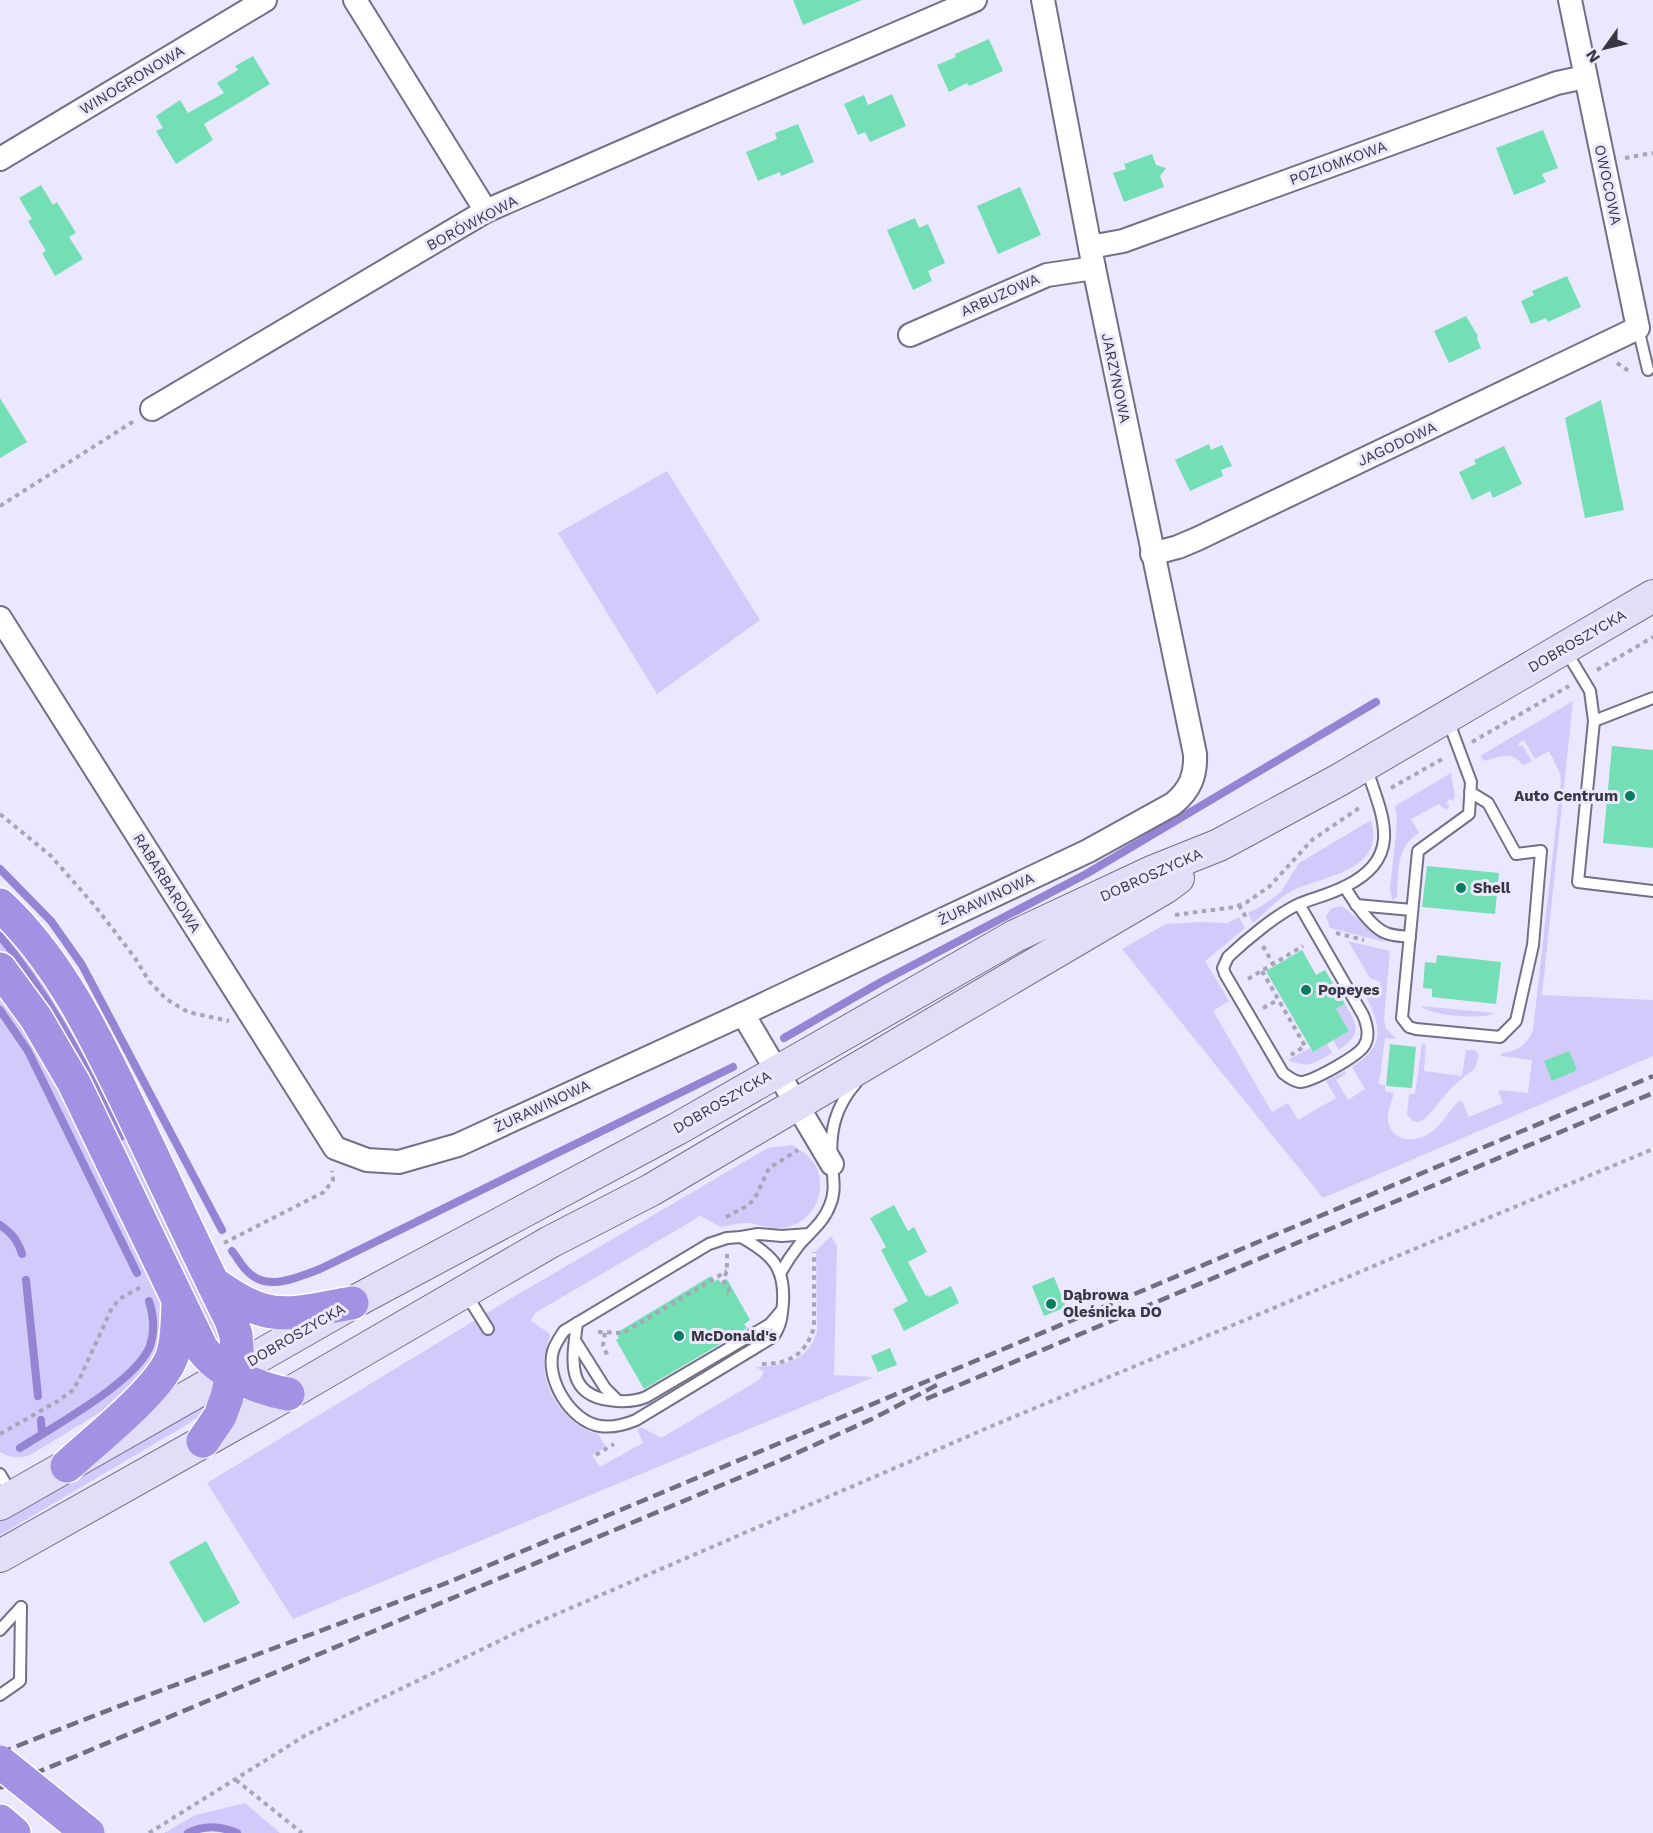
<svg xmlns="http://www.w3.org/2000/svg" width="1653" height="1833" font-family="'Work Sans',sans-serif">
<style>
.green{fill:#d2cafa}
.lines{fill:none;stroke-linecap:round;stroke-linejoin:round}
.stream{stroke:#9583d3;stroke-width:8}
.building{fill:#74dfb5}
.lane-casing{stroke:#736f88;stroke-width:14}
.street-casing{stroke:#736f88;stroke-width:26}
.secondary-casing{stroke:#736f88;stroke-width:34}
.highway-casing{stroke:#fff;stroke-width:36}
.path{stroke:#a8a5b8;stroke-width:4;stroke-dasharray:4.5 4.5;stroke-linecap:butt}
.lane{stroke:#fff;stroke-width:10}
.street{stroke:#fff;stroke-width:22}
.secondary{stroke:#e3def7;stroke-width:32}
.highway{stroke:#a392e3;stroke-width:33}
.rail{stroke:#716e7d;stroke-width:4.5;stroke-dasharray:12 6;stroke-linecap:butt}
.highway-bridge-casing{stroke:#fff;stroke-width:36;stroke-linecap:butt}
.highway-bridge{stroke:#a392e3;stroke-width:33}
.poi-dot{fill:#067e5d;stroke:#ebe7fe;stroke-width:2}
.labels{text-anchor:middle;stroke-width:6;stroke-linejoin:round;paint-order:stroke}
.street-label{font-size:15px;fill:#393742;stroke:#ebe7fe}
.poi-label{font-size:15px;font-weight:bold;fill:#393742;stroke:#ebe7fe;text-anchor:start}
</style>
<rect width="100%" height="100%" fill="#ebe7fe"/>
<g class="green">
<polygon points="667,471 760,620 657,694 558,533"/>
<path d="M1573 701 1542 995 1653 1000V1056L1323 1198 1122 949 1166 924 1201 922 1227 923 1239 917 1245 928 1205 961 1229 1001 1213 1011 1272 1112 1288 1103 1298 1120 1336 1098 1326 1081 1345 1071 1346 1074 1336 1080 1348 1100 1365 1089 1352 1067C1385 1047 1382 1026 1365 995L1366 992 1378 996 1381 982 1370 978 1348 941 1390 951 1384 1019 1386 1029 1397 1039 1385 1038 1379 1084 1385 1085V1091L1394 1093C1392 1101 1387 1112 1388 1121 1392 1144 1419 1143 1434 1130 1444 1122 1449 1110 1459 1101H1462L1469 1117 1503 1103 1498 1091 1500 1090 1528 1093 1532 1060 1501 1056V1053C1517 1052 1527 1045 1533 1030L1561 781 1560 773 1549 751 1535 759 1524 740 1518 744 1519 747 1522 745 1532 761 1523 765C1511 750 1500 757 1484 761L1480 756Z"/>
<path d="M1451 773 1455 797 1453 801 1449 799 1446 804 1450 806 1446 810 1439 804 1411 819 1419 833C1395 847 1399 872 1397 897L1392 900 1390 888 1396 833 1397 818 1395 806Z"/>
<path d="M1371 820C1386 872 1324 875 1292 891 1278 898 1265 913 1253 923L1248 913 1260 907 1281 892 1299 863Z"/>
<polygon points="1340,906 1345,908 1385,942 1330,928 1326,916 1332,908"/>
<polygon points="0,922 14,938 75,1027 223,1330 222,1354 19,972 0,950"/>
<path d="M0 989 41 1048 163 1301 160 1353 124 1398 30 1455C19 1459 10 1458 0 1452Z"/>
<path d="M1345 1004C1358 1026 1362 1034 1339 1050L1333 1040 1349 1031 1336 1009Z"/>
<path d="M1421 1006 1495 1013C1482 1020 1431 1016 1421 1006Z"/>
<path d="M1327 1044 1332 1053C1314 1063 1309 1069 1288 1060L1310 1048 1313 1052Z"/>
<polygon points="1422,1044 1426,1045 1424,1071 1462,1076 1466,1050 1475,1050 1479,1055 1475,1068 1452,1087 1425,1119 1418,1122 1413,1121 1407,1114 1409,1094 1415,1094"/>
<path d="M792 1145C808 1154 820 1164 820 1184 821 1209 801 1229 776 1228 765 1228 755 1222 744 1223 736 1223 728 1226 721 1227L699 1215 697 1218 535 1313 531 1321 549 1333 550 1336C547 1345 544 1354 544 1364 544 1395 569 1427 598 1434L606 1447 592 1455 600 1467 643 1443 637 1429 641 1427 661 1438 759 1380 764 1372 756 1367C782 1366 808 1362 817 1332L816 1251 831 1236 837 1246 834 1375 874 1377 293 1619 207 1483 500 1305 768 1148Z"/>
<polygon points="212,1397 207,1411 188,1424 0,1535 0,1520"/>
<polygon points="245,1803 280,1833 230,1833 214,1829 195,1833 164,1833 196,1815"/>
</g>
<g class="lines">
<g class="stream">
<polyline points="0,869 51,921 82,965 222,1230"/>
<path d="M0 936C51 997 86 1067 121 1137"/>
<polyline points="0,1010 28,1051 137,1273"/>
<polyline points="784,1038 881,982 1086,874 1376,702"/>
<path d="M0 1225C12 1233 18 1241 22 1254"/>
<path d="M232 1251C237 1257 241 1265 247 1271 267 1292 296 1278 320 1269L733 1067"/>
<polyline points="26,1280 38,1396"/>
<polyline points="41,1420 42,1434"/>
<path d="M20 1448C54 1426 136 1382 150 1346 155 1331 154 1316 149 1301"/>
<path d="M188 1833C204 1825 221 1826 237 1833"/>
</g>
</g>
<g class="building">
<polygon points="793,0 862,0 803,25"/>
<polygon points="989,39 1003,71 969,86 967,83 949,92 937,65 956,57 955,54"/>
<polygon points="253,56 270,84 204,124 213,140 176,164 156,131 163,128 156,116 180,100 188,113 224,93 217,83 238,70 235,66"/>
<polygon points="892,94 906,126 870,142 865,132 858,135 844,104 864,95 868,105"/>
<polygon points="798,124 814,162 781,176 780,172 758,181 746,152 777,139 775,133"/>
<polygon points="1543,130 1558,168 1542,174 1546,182 1514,195 1496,148"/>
<polygon points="1152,154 1156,165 1166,168 1160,176 1164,187 1124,202 1113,173 1126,169 1124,164"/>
<polygon points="41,185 53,205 57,202 76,233 69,237 83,259 55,276 42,253 46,251 28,221 32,219 19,198"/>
<polygon points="1020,187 1041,235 998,254 977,206"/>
<polygon points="915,218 919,228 928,224 945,263 928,271 932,281 913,290 887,230"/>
<polygon points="1567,276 1581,307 1548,322 1546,318 1531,324 1521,301 1534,295 1532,291"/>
<polygon points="1466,316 1478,336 1477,339 1481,348 1449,363 1434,331"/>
<polygon points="0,398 27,442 0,458"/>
<polygon points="1601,400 1624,510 1585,518 1565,418"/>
<polygon points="1209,444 1211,450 1222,445 1232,466 1221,470 1223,476 1190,491 1175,460"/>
<polygon points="1504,446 1522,484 1493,498 1490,491 1472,500 1459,472 1476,464 1474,460"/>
<polygon points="1612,746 1653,750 1653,848 1603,843"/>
<polygon points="1427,866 1499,873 1495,914 1422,907"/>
<polygon points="1302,950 1316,975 1325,970 1345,1004 1336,1009 1349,1031 1313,1052 1266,971"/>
<polygon points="1437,955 1501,962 1496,1004 1432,997 1432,989 1423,988 1425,962 1436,963"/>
<polygon points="1390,1044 1416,1047 1412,1088 1386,1086"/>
<polygon points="1569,1051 1577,1070 1552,1081 1544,1061"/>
<polygon points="894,1205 908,1231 914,1227 927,1252 908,1262 926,1296 928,1295 929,1297 951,1286 959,1303 904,1331 893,1309 908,1301 881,1250 886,1247 870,1218"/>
<polygon points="711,1276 714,1282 718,1279 721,1283 727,1279 750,1320 744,1324 747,1328 644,1389 616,1340 619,1338 616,1333"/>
<polygon points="1054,1277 1066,1307 1044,1316 1032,1286"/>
<polygon points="890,1348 897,1365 878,1372 871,1356"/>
<polygon points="206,1541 240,1603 204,1623 169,1562"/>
</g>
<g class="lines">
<g class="lane-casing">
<g id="lane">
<polyline points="1638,328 1648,370"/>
<polyline points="1566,651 1590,691 1594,721 1578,882 1653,891"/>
<polyline points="1448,720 1471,782 1469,814 1418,851 1402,1018 1409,1027 1416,1029 1500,1037 1516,1021 1533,945 1541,851 1516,854 1488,803 1470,792"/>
<polyline points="1594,721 1653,698"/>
<path d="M1345 887C1352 900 1372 928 1386 933 1393 936 1402 936 1410 937"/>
<path d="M1299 904 1363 1015C1367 1024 1370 1037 1364 1046 1358 1056 1312 1082 1300 1082 1293 1081 1288 1077 1283 1073L1225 974 1223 968 1228 957C1246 940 1277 914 1299 904 1314 898 1331 894 1346 886 1405 857 1382 815 1366 767"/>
<polyline points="1356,905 1412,910"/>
<path d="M741 1237C771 1254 785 1266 783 1302 782 1316 781 1326 773 1337L636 1420C624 1425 613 1428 600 1426 571 1422 545 1379 553 1351 555 1344 560 1337 564 1331L709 1244 727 1238Z"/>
<polyline points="741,1237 758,1234 782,1236 809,1234"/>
<path d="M781 1272C786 1263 792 1254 799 1245 810 1232 824 1222 830 1205 836 1191 833 1179 832 1164 829 1132 835 1107 856 1083"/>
<polyline points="466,1294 488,1329"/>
<path d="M577 1323C573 1356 564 1394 609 1400 622 1402 634 1402 646 1397L770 1324 781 1311"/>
<polyline points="576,1342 605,1388 618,1401"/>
<polyline points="0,1474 12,1494"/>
<polyline points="0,1630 21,1607"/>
<polyline points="0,1695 20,1681 21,1607"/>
</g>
</g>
<g class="street-casing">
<g id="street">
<polyline points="355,0 486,211"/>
<polyline points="0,159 265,0"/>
<polyline points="1090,247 1123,241 1557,83 1585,77"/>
<polyline points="910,335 1047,275 1094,268"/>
<polyline points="152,409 486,211 674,129 975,0"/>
<polyline points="1152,554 1178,547 1197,539 1638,328 1570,0"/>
<path d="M0 618 335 1148 367 1160 399 1162 458 1145 743 1014 1088 851 1173 804C1190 790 1196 776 1195 754L1094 268 1043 0"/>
<polyline points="743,1014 832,1164"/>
</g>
</g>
<g class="secondary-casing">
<g id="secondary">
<polyline points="0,1504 352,1303 677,1129 1015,936 1154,871 1219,845 1339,780 1653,596"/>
<polyline points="0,1556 288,1394 550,1242 651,1190 1166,887 1178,878"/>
</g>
</g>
<g class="highway-casing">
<g id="highway">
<path d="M0 905C62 963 99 1044 135 1119 167 1186 198 1254 231 1320L236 1335 237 1352 227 1397 220 1416 203 1441"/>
<path d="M0 969 36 1018 74 1083 202 1349C220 1373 259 1389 288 1394"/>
<path d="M213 1283C228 1293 245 1305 263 1310 291 1318 324 1307 352 1303"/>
<path d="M67 1466C95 1440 157 1392 171 1359 178 1342 177 1321 178 1303"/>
<polyline points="0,1821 14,1833"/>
</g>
</g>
<g class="path">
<polyline points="1625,158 1653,153"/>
<polyline points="1617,363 1630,372"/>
<polyline points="0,506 134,421"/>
<polyline points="1597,670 1653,637"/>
<polyline points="1472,742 1569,686"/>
<polyline points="1391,788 1444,758"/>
<polyline points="0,814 51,856 95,906 135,958 149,981 166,999 188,1012 229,1021"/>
<polyline points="1239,905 1247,919"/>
<polyline points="1175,915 1235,907 1247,902 1269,887 1312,840 1362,806"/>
<polyline points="1336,933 1364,940"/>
<polyline points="1263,946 1273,964"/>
<polyline points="1262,971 1305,1046 1291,1055"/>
<polyline points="1248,979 1303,946"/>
<polyline points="1263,1008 1278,1000"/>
<polyline points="726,1217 749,1205 757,1194 769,1168 798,1150"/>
<polyline points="224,1243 324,1192 333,1180 332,1171"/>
<polyline points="727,1254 727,1271 723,1280 731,1293 727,1294"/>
<polyline points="598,1332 623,1333 727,1271"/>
<polyline points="605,1333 603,1345 608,1357"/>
<path d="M762 1364C790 1364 806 1354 814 1327V1252"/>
<polyline points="0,1434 58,1401 72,1391 79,1380 111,1310 119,1299 141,1287"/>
<polyline points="596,1455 614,1444"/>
<polyline points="236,1780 302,1833"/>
<polyline points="149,1833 306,1735 536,1623 992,1426 1653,1149"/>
</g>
<use href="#lane" class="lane"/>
<use href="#street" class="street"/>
<use href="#secondary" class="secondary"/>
<use href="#highway" class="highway"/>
<g class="rail">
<polyline points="926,1399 1653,1093"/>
<path d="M0 1753C150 1692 303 1639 454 1580L1653 1076"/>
<polyline points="0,1788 779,1461 874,1418 937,1385"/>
</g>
<g class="highway-bridge-casing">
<polyline id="highway-bridge" points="0,1762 88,1833"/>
</g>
<use href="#highway-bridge" class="highway-bridge"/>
</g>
<g class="poi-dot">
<circle cx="1630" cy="796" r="6"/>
<circle cx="1461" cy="888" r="6"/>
<circle cx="1306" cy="990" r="6"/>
<circle cx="1051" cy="1304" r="6"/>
<circle cx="679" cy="1336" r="6"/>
</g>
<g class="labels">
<g class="street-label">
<text transform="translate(132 80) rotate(-31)" y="5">WINOGRONOWA</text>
<text transform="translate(1338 163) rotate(-20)" y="5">POZIOMKOWA</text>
<text transform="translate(1608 185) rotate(78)" y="5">OWOCOWA</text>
<text transform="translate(472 223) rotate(-28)" y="5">BORÓWKOWA</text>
<text transform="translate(1000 295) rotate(-24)" y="5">ARBUZOWA</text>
<text transform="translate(1116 378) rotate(78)" y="5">JARZYNOWA</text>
<text transform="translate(1397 444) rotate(-25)" y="5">JAGODOWA</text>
<text transform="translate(1577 641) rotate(-30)" y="5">DOBROSZYCKA</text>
<text transform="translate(1151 875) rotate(-24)" y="5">DOBROSZYCKA</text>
<text transform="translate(167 883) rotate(58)" y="5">RABARBAROWA</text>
<text transform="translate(986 899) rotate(-25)" y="5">ŻURAWINOWA</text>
<text transform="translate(722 1102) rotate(-30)" y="5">DOBROSZYCKA</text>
<text transform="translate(542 1106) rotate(-25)" y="5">ŻURAWINOWA</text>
<text transform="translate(296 1335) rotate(-30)" y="5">DOBROSZYCKA</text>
</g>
<g class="poi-label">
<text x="1618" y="801" text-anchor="end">Auto Centrum</text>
<text x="1473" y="893">Shell</text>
<text x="1318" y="995">Popeyes</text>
<text x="1063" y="1300">Dąbrowa<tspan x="1063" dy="17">Oleśnicka DO</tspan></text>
<text x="691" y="1341">McDonald's</text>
</g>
</g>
<g transform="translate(1605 48) rotate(236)" stroke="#ebe7fe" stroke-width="4.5" paint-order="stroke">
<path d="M0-4.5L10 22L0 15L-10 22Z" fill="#393742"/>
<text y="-9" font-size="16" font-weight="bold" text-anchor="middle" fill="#393742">N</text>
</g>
</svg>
